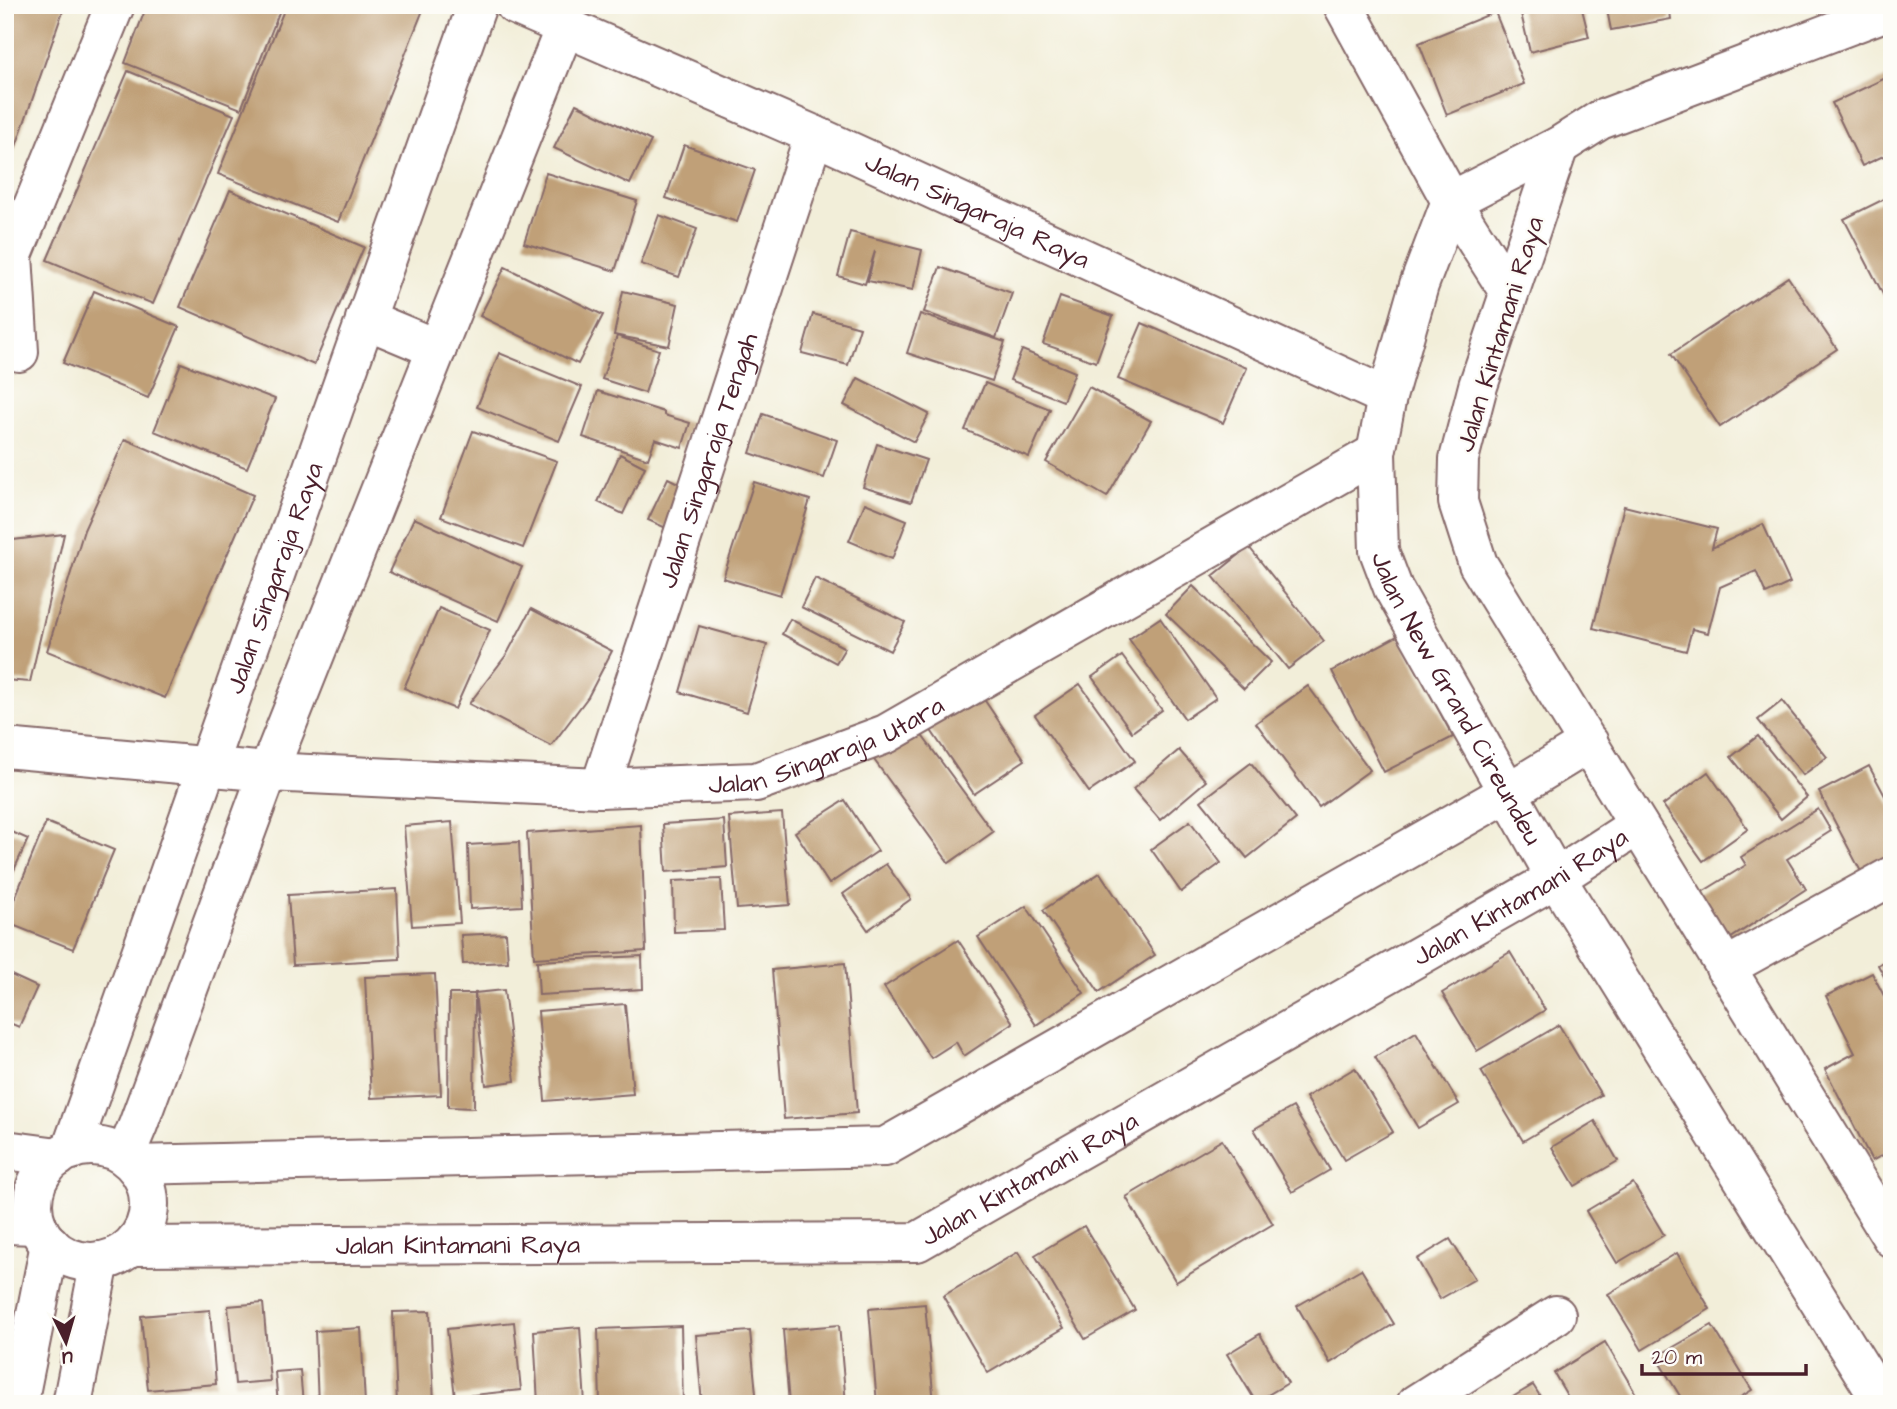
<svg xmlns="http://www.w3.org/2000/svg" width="1897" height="1409" font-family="'Architects Daughter',sans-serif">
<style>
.building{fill:#c0a078}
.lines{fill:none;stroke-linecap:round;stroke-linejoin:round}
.street-casing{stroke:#856768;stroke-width:42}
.street{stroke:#fff;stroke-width:38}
.labels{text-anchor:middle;stroke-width:5;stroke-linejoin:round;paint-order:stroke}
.street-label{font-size:26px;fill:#4a1f2b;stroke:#fdfcf7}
</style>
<rect width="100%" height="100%" fill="#fdfcf7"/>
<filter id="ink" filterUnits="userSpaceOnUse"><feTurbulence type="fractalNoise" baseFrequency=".0143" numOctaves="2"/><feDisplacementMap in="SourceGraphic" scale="14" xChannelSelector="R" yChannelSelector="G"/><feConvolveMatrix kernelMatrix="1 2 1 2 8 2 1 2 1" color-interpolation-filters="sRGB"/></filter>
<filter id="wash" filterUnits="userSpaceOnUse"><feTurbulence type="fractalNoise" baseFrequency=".00686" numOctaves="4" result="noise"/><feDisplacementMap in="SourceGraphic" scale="28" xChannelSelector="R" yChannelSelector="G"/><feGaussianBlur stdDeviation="1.57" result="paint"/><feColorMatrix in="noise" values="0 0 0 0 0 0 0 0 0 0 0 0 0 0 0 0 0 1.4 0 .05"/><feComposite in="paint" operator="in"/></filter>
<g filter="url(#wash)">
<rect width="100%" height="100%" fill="#f2eed9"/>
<g id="blocks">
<g class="building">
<polygon points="5,5 65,5 6,175 5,175"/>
<polygon points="147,5 282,5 241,109 125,63"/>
<polygon points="286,5 425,5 338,222 218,174"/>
<polygon points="1519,5 1581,5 1589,37 1530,52"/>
<polygon points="1606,5 1669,5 1671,19 1611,30"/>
<polygon points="1495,12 1524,84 1447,115 1419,43"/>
<polygon points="128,71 234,115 153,304 47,260"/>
<polygon points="1892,75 1892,152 1862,166 1832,103"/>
<polygon points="576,104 651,141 630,184 554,148"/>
<polygon points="684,145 755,170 737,222 666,198"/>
<polygon points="546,173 637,201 615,271 524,243"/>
<polygon points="230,190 364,247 314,365 180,307"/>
<polygon points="1892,195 1892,294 1885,298 1844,219"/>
<polygon points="659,215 697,229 679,277 641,264"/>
<polygon points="850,232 922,250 913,290 868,281 875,251 865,284 838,276"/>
<polygon points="505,267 603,315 578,364 480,316"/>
<polygon points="940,267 1012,293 996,338 924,312"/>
<polygon points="1788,277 1837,349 1720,427 1671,354"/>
<polygon points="94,291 179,327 148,398 63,363"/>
<polygon points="623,291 678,304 669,346 614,335"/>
<polygon points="1060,297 1113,316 1096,362 1043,344"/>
<polygon points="813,314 860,327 848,365 802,353"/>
<polygon points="920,314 1005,342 992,381 907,353"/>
<polygon points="1142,323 1247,368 1223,423 1118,379"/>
<polygon points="617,336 659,350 645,393 602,379"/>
<polygon points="1022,350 1075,372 1063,401 1010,380"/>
<polygon points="499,353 582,387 559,441 477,407"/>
<polygon points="181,363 275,399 247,468 154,431"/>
<polygon points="858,378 929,414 914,442 844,405"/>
<polygon points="985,383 1050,409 1029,457 965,430"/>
<polygon points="1089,387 1151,421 1107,497 1046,462"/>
<polygon points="598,391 664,412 664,415 690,423 682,448 655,439 648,459 583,437"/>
<polygon points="763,414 837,440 824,478 750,453"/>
<polygon points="473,431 557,461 523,548 441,517"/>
<polygon points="125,439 253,495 165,698 47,651 84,530"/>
<polygon points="877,444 926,460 911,502 863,487"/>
<polygon points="620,454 645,467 623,514 598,502"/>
<polygon points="668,478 686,487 666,528 648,520"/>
<polygon points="754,482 810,500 780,595 723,578"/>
<polygon points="865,503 907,520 892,559 849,541"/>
<polygon points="1624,506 1717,529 1712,548 1763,524 1790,583 1766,594 1756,571 1720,587 1708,633 1692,629 1686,651 1593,628"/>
<polygon points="414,518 522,567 498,621 389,572"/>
<polygon points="64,534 30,682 5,680 5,541"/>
<polygon points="1249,547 1324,641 1288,669 1213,576"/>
<polygon points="815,578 905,622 890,651 801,607"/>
<polygon points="1193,586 1271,662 1244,689 1166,614"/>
<polygon points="439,608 490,630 455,709 404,688"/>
<polygon points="531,609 612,651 588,697 551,746 469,704 507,654"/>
<polygon points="1160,618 1216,698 1185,719 1129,639"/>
<polygon points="790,619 845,648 836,663 782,634"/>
<polygon points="699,626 767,645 747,712 680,692"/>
<polygon points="1399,635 1453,737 1384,772 1332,671"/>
<polygon points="1122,656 1162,710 1132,732 1092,677"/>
<polygon points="1080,684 1135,761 1089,792 1035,715"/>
<polygon points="975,686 1025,760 974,794 924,720"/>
<polygon points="1308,686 1370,770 1319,807 1256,723"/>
<polygon points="1782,701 1827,757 1803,775 1758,720"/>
<polygon points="915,726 993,832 949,863 872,757"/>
<polygon points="1758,736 1807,797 1781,819 1731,757"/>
<polygon points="1179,750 1206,781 1160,820 1133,789"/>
<polygon points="1251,763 1296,819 1247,858 1201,801"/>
<polygon points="1869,766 1892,809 1892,870 1867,883 1819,792"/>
<polygon points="1708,772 1748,829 1703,861 1663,805"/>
<polygon points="845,800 878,851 829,884 795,832"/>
<polygon points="1818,809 1831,831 1787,859 1806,889 1728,940 1699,894 1746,865 1741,857"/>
<polygon points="782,813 790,905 737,909 729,817"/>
<polygon points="724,820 727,867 666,872 663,824"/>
<polygon points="1190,821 1221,863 1181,892 1151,849"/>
<polygon points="46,822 114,850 73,949 5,922"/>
<polygon points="452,822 460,923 412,926 404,826"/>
<polygon points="641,825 646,951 534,958 527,833"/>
<polygon points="5,829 28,839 5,890"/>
<polygon points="519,842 522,906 470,909 468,845"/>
<polygon points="886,864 911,899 868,930 843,894"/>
<polygon points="1100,873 1155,955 1099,992 1043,910"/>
<polygon points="721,879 724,930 674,932 673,881"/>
<polygon points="397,889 400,959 293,965 288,895"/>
<polygon points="1026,906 1084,993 1036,1025 978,937"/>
<polygon points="506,933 508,962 463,964 461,935"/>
<polygon points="958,940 1013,1023 964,1056 956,1042 931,1058 884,987"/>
<polygon points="1510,952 1545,1010 1477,1051 1442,993"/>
<polygon points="642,956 643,989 539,995 537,961"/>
<polygon points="1892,957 1892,992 1878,965"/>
<polygon points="845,963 857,1113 784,1119 772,970"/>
<polygon points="1872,973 1892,1011 1892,1150 1872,1161 1825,1069 1855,1053 1826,996"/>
<polygon points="9,974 37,987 19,1027 5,1021 5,981"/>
<polygon points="435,974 441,1095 371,1098 365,977"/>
<polygon points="504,990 515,1081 486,1085 475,993"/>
<polygon points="449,994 475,994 474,1108 448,1107"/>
<polygon points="625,1004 633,1094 545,1101 538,1011"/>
<polygon points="1559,1025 1601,1095 1523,1141 1481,1071"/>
<polygon points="1416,1032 1459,1104 1418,1128 1375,1057"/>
<polygon points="1355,1068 1393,1132 1344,1160 1306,1097"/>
<polygon points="1293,1107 1330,1170 1292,1192 1254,1129"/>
<polygon points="1595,1121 1618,1161 1575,1186 1552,1147"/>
<polygon points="1222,1140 1273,1224 1176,1282 1126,1197"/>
<polygon points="1633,1183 1664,1235 1617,1263 1586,1211"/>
<polygon points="1084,1226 1135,1310 1085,1339 1035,1255"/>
<polygon points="1450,1239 1475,1279 1440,1299 1417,1259"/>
<polygon points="1018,1252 1064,1328 988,1373 943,1296"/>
<polygon points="1677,1253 1710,1309 1642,1350 1608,1294"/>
<polygon points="1361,1269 1394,1324 1330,1363 1297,1306"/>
<polygon points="263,1303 270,1381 235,1384 228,1306"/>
<polygon points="925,1304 934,1404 877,1404 869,1309"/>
<polygon points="210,1310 216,1384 148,1390 141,1316"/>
<polygon points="430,1311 434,1404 397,1404 393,1312"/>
<polygon points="514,1322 521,1390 455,1397 447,1329"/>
<polygon points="839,1325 846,1404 789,1404 783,1330"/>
<polygon points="1712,1325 1752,1390 1729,1404 1685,1404 1656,1357"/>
<polygon points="681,1326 683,1404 600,1404 598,1329"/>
<polygon points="580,1327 585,1404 538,1404 534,1331"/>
<polygon points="361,1328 365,1404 318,1404 315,1331"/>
<polygon points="750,1331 757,1404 702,1404 696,1335"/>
<polygon points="1260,1334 1288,1383 1256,1402 1227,1354"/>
<polygon points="1605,1342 1642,1404 1572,1404 1554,1373"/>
<polygon points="300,1370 303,1404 278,1404 275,1372"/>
<polygon points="1533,1385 1545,1404 1501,1404"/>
</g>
</g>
</g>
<g filter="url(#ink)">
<use href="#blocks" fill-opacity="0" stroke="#856768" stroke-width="2"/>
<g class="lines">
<g class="street-casing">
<g id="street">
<path id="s1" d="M515 5 814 135 1387 397"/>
<polyline points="1343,5 1451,201 1509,292"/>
<polyline points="1559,146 1478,386 1459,459 1458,502 1478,564 1892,1238"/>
<path id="s2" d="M1451 201 1419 285 1387 397 1376 453 1379 551 1393 588 1556 878 1883 1404"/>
<polyline points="1451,201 1559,146 1600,120 1892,9"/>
<polyline points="365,319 437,349"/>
<polyline points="19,352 13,255 115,5"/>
<path id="s3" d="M5 748 268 772 600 788 756 782 886 734 1376 453"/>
<path id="s4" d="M600 788 814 135"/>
<polyline points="1725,968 1892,876"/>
<circle cx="91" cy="1204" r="58"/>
<polyline points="5,1150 58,1157"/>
<path id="s5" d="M71 1150 477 5"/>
<polyline points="125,1156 138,1125 268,772 565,27"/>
<polyline points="134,1165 885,1147 1507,793 1589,743"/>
<polyline points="5,1224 37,1225"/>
<path id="s6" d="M132 1246 917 1242 1556 878 1638 825"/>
<polyline points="18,1404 50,1244"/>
<polyline points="72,1404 100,1261"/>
<polyline points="1416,1404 1556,1315"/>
</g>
</g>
<use href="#street" class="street"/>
</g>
</g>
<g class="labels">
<g class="street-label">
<text dy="9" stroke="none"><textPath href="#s1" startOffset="506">Jalan Singaraja Raya</textPath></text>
<text transform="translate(1499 334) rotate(-73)" y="9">Jalan Kintamani Raya</text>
<text dy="9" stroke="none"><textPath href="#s4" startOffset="345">Jalan Singaraja Tengah</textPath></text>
<text dy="9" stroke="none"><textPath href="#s5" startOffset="607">Jalan Singaraja Raya</textPath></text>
<text dy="9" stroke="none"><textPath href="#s2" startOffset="528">Jalan New Grand Cireundeu</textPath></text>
<text dy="9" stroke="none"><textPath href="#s3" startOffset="830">Jalan Singaraja Utara</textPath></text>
<text dy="9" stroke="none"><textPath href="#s6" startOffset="1480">Jalan Kintamani Raya</textPath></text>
<text dy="9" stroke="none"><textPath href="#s6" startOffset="914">Jalan Kintamani Raya</textPath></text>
<text dy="9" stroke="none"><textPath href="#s6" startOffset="326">Jalan Kintamani Raya</textPath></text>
</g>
</g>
<rect width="1897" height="1409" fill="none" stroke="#fdfcf7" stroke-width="28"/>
<g transform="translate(66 1342) rotate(175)" stroke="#fdfcf7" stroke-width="5" paint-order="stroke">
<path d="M0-5L12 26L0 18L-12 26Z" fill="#4a1f2b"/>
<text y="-10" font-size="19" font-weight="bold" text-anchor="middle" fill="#4a1f2b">U</text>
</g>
<path d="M1642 1364v10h164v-10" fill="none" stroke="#4a1f2b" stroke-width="3.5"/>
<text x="1652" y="1364" font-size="21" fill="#4a1f2b" stroke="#fdfcf7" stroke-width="5" paint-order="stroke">20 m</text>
</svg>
